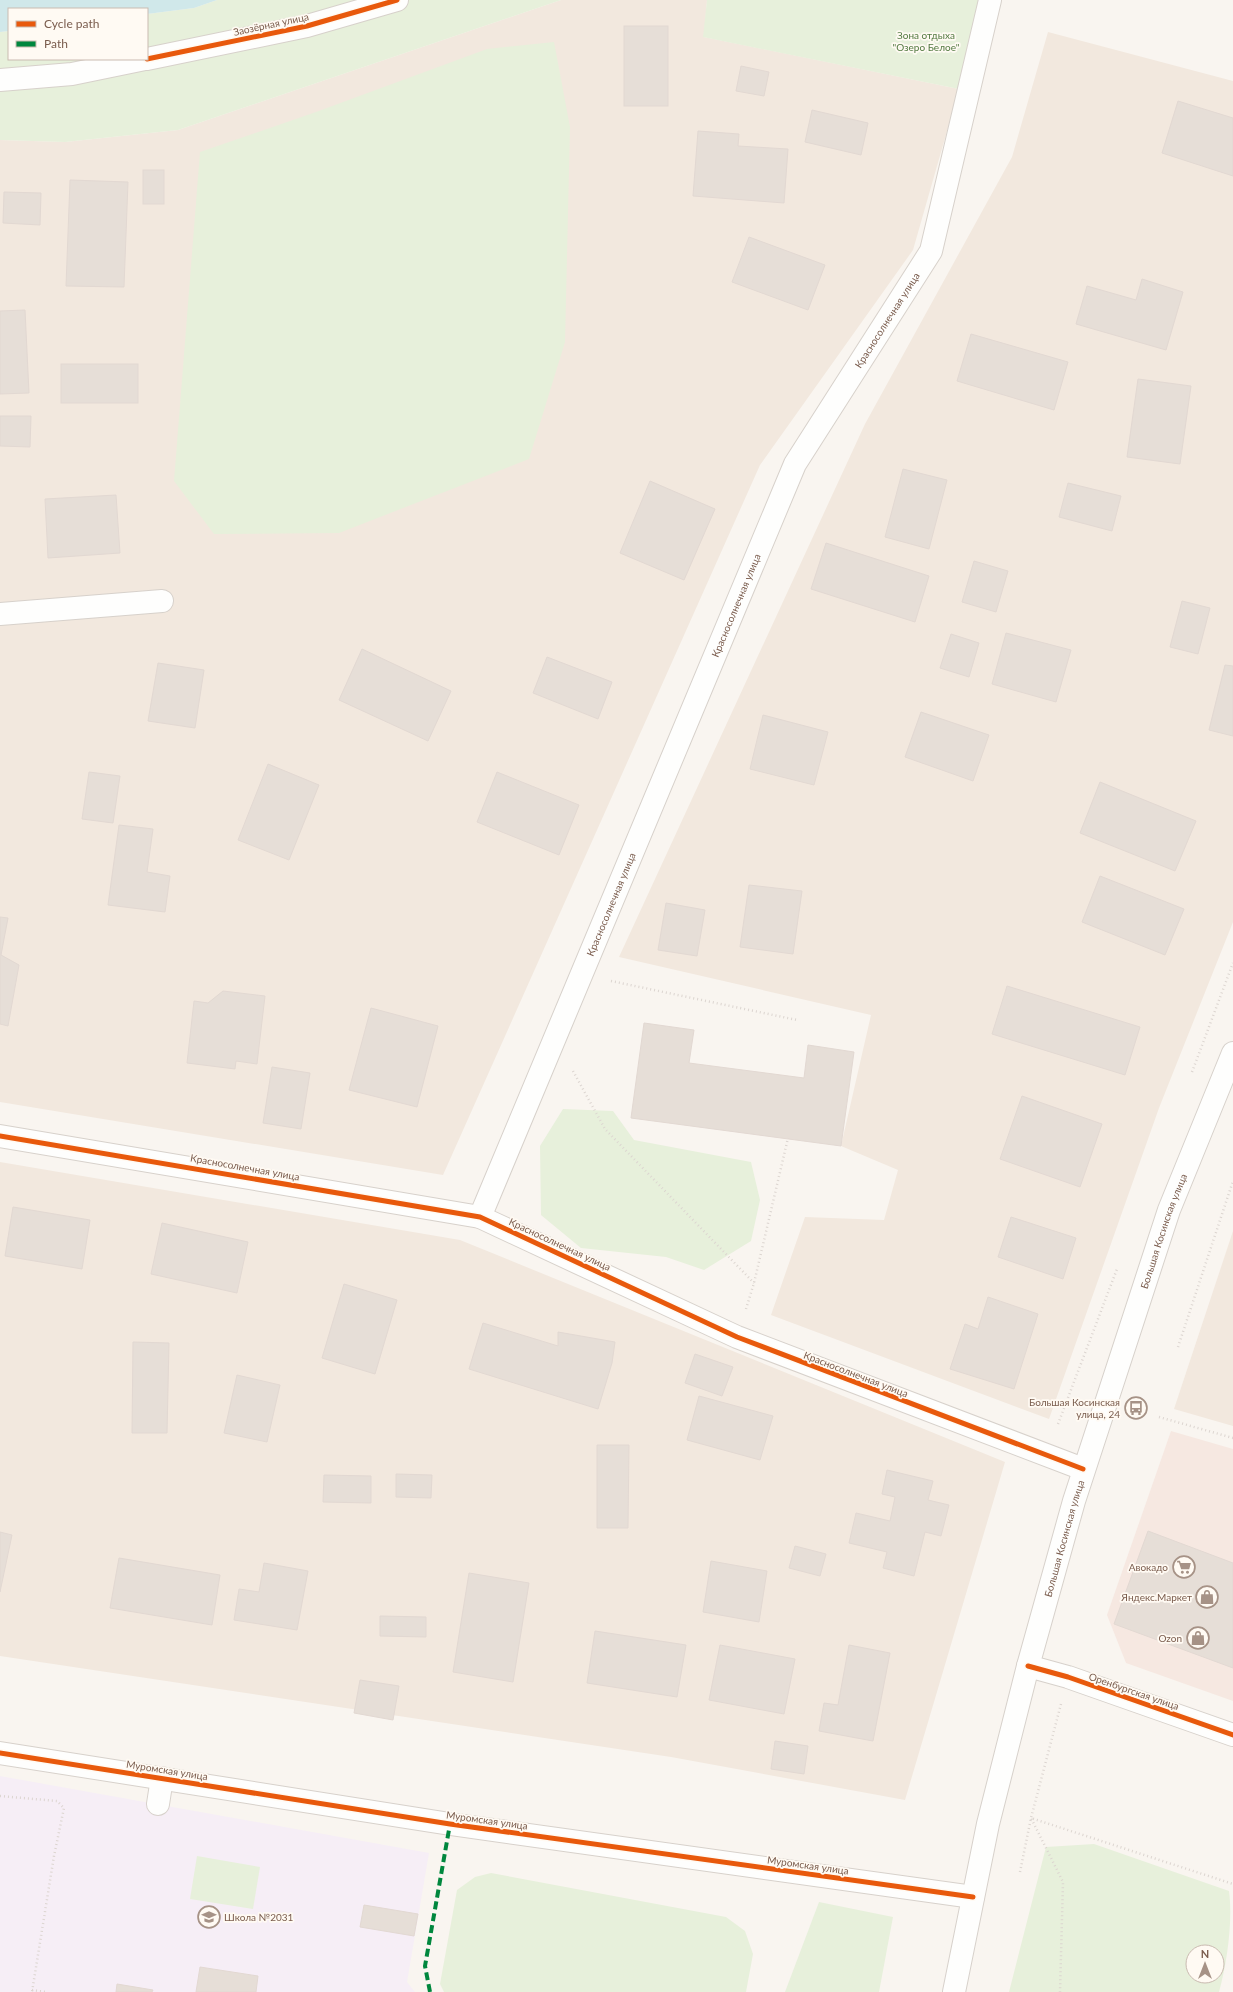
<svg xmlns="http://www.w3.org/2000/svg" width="1233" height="1992" font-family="Lato,sans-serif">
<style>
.residential{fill:#f2e8de}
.commercial{fill:#f6e8e1}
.education{fill:#f6eef6}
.green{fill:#e7f0db;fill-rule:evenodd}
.water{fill:#d0e8ea}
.building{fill:#e6ded7;stroke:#e2d8d2}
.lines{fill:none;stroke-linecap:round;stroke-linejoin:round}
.minor-casing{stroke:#d7d1cb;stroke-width:24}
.path{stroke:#dcd5d0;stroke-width:2.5;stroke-dasharray:1 3;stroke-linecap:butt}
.minor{stroke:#fefefd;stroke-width:22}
.quiet{stroke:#00873e;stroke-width:4;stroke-dasharray:8 4;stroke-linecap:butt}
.cycleway-casing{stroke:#fffaf3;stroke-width:8}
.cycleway{stroke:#e8590c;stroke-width:5}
.labels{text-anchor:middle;stroke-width:3.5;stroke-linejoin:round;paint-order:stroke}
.street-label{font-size:10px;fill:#7a5c4d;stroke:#fffaf3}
.park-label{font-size:10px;fill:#537a41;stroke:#fffaf3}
.poi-label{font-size:10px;fill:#7a5c4d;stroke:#fffaf3;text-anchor:end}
</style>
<rect width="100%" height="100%" fill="#f9f5f0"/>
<g class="residential">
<polygon points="561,0 707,0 704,37 959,89 913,250 760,465 443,1175 0,1102 0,140 65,142 178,130"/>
<polygon points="1048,32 1233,81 1233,922 1159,1108 1049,1419 771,1315 805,1217 884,1220 898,1170 841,1146 871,1015 619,957 865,424 1012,157"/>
<polygon points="0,1162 460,1240 1005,1462 905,1800 671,1757 0,1656"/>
<polygon points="1233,1231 1233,1426 1174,1409"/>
</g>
<polygon class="commercial" points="1171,1431 1233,1449 1233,1701 1126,1663 1107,1615"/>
<polygon class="education" points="0,1776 429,1853 407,1982 415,1992 0,1992"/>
<g class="green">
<polygon points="217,0 561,0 178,130 65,142 0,140 0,32 9,31 9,59 147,59 147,14 194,8"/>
<polygon points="707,0 980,0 959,89 703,37"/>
<polygon points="554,42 570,127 565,342 529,459 339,533 214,534 174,481 200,152 316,112 487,49"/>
<polygon points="563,1109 613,1111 634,1140 751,1162 760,1200 751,1241 704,1270 666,1257 581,1248 541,1215 540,1146"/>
<path d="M1094 1844 1229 1891C1233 1921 1227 1963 1219 1992H1009L1046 1847ZM1193 1952H1217V1976H1193Z"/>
<polygon points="197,1856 260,1867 253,1909 190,1899"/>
<polygon points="491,1873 726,1917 745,1931 753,1954 746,1992 444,1992 440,1984 457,1890 475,1877"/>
<polygon points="819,1902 893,1917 879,1992 785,1992"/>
</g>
<polygon class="water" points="0,0 217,0 194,8 147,14 147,9 9,9 9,31 0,32"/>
<g class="building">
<rect x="624" y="26" width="44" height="80"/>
<polygon points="741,66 769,72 764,96 736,91"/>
<polygon points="1178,101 1233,118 1233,176 1162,153"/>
<polygon points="812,110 868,123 861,155 805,142"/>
<polygon points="698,131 739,134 738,146 788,149 784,203 693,196"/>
<rect x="143" y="170" width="21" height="34"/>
<polygon points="70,180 128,182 124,287 66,286"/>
<polygon points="4,192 41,193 40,225 3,223"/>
<polygon points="749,237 825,265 808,310 732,282"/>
<polygon points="1142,279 1183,292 1166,350 1076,324 1087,286 1136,300"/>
<polygon points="25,310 29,393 0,394 0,311"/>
<polygon points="971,334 1068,362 1054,410 957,381"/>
<rect x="61" y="364" width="77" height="39"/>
<polygon points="1138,379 1191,386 1180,464 1127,457"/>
<polygon points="0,416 31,416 30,447 0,446"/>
<polygon points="903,469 947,480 929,549 885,537"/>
<polygon points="650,481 715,509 684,580 620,553"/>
<polygon points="1068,483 1121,496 1112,531 1059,517"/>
<polygon points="116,495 120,553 48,558 45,499"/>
<polygon points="826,543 929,576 915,622 811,589"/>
<polygon points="974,561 1008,571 996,612 962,602"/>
<polygon points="1182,601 1210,608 1198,654 1170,647"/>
<polygon points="1006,633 1071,650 1056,702 992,684"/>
<polygon points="951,634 979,643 969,677 940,668"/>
<polygon points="362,649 451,691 428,741 339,700"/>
<polygon points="547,657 612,682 598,719 533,693"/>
<polygon points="158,663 204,670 195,728 148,721"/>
<polygon points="1225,665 1233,666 1233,736 1209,730"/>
<polygon points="921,712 989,735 973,781 905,757"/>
<polygon points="763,715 828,732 814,785 750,769"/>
<polygon points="268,764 319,785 289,860 238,840"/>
<polygon points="89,772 120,776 113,823 82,819"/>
<polygon points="497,772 579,805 559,855 477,822"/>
<polygon points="1100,782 1196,821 1175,871 1080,833"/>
<polygon points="119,825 153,829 147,872 170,876 165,912 108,905"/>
<polygon points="1100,876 1184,909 1165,955 1082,922"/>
<polygon points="749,885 802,891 793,954 740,947"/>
<polygon points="666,903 705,910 697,956 658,950"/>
<polygon points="0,917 8,918 1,955 19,965 8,1026 0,1024"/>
<polygon points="1007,986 1140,1027 1125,1075 992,1034"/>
<polygon points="223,991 265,996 257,1064 236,1061 235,1069 187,1063 194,1001 208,1003"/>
<polygon points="371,1008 438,1026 417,1107 349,1090"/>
<polygon points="644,1023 694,1030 689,1063 804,1078 808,1045 854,1052 841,1146 631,1118"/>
<polygon points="272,1067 310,1073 301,1129 263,1123"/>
<polygon points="1022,1096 1102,1124 1080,1187 1000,1159"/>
<polygon points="13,1207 90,1220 82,1269 5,1256"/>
<polygon points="1011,1217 1076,1238 1063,1279 998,1257"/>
<polygon points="162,1223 248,1242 237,1293 151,1274"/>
<polygon points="344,1284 397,1300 375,1374 322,1358"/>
<polygon points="988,1297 1038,1314 1014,1389 950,1369 965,1324 978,1329"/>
<polygon points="483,1323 558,1346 558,1332 615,1342 612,1363 598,1409 469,1369"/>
<polygon points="133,1342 169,1343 167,1433 132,1433"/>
<polygon points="695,1354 733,1367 722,1396 685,1383"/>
<polygon points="237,1375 280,1385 267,1442 224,1433"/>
<polygon points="699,1396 773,1416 760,1460 687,1440"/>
<polygon points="597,1445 629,1445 628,1528 597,1528"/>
<polygon points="887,1470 933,1481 928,1500 949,1505 941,1536 925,1532 914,1576 883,1568 887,1552 849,1543 856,1513 890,1521 895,1497 882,1494"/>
<polygon points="396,1474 432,1475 431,1498 396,1497"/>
<polygon points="324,1475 371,1476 371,1503 323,1502"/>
<polygon points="1148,1531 1233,1563 1233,1668 1114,1624"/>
<polygon points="0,1532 12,1535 0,1592"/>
<polygon points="795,1546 826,1554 820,1576 789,1568"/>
<polygon points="119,1558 220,1575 212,1625 110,1608"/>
<polygon points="711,1561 767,1571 759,1622 703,1612"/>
<polygon points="264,1563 308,1571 297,1630 234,1620 239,1589 259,1592"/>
<polygon points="469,1573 529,1583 513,1682 453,1672"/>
<polygon points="380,1616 426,1617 426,1637 380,1636"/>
<polygon points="595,1631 686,1645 677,1697 587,1683"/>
<polygon points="720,1645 795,1659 784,1714 709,1700"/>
<polygon points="849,1645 890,1653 873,1741 819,1731 824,1703 838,1705"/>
<polygon points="360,1680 399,1686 393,1720 354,1713"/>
<polygon points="775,1741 808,1746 804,1774 771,1769"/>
<polygon points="364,1905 418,1914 414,1936 360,1927"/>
<polygon points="200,1967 258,1976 256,1992 196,1992"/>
<polygon points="117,1984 153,1990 152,1992 116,1992"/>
</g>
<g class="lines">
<g class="minor-casing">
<g id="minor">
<polyline points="147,59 307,26 397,0"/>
<polyline points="0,80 72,74 145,59"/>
<polyline points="0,614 162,601"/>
<polyline points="0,1136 480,1217 737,1337 1083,1469"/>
<path id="s1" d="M480 1217 795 464 931 251 990 0"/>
<polyline points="1028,1666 1068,1677 1233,1735"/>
<polyline points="0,1753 450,1824 973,1897"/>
<polyline points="158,1804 162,1778"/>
<path id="s2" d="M954 1992 988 1824 1028 1666 1074 1501 1169 1210 1233 1053"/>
</g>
</g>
<g class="path">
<polyline points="611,981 797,1020"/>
<polyline points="573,1071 605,1129 754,1283"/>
<polyline points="1192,1072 1233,963"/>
<polyline points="746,1309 754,1283 788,1138"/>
<polyline points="1178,1347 1233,1181"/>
<polyline points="1159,1417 1233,1438"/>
<polyline points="1058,1424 1117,1269"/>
<polyline points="1061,1704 1031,1818 1233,1884"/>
<polyline points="0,1796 57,1801 64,1808 54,1856 32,1992"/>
<polyline points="1020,1872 1031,1818 1063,1882 1060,1992"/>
<polyline points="32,1990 46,1992"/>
</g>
<use href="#minor" class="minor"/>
<polyline class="quiet" points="430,1992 425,1966 450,1824"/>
<g class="cycleway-casing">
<g id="cycleway">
<polyline points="147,59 307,26 397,0"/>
<polyline points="0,1136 480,1217 737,1337 1083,1469"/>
<polyline points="1028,1666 1068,1677 1233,1735"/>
<polyline points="0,1753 450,1824 973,1897"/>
</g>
</g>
<use href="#cycleway" class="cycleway"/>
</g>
<defs>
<g id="bus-ring" transform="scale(1.15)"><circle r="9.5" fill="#fffaf3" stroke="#a69286" stroke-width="1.5"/><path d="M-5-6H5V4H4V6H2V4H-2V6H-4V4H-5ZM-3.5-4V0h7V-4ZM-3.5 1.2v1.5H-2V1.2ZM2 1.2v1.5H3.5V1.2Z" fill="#a69286"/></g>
<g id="supermarket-ring" transform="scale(1.15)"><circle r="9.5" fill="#fffaf3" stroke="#a69286" stroke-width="1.5"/><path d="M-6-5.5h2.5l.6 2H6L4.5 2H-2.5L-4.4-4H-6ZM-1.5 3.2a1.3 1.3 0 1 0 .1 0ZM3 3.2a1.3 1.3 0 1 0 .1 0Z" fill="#a69286"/></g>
<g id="shop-ring" transform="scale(1.15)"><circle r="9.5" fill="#fffaf3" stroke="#a69286" stroke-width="1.5"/><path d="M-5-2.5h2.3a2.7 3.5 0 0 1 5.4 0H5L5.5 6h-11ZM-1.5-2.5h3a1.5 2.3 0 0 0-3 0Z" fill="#a69286"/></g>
<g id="school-ring" transform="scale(1.15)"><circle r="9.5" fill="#fffaf3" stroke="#a69286" stroke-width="1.5"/><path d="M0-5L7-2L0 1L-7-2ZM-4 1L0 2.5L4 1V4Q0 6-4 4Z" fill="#a69286"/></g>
</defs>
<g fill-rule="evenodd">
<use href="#bus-ring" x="1136" y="1408"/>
<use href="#supermarket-ring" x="1184" y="1567"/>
<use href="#shop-ring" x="1207" y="1597"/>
<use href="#shop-ring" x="1198" y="1638"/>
<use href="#school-ring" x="209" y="1917"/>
</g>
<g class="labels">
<g class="street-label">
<text transform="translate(271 24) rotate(-12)" y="4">Заозёрная улица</text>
<text dy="4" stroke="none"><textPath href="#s1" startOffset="987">Красносолнечная улица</textPath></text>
<text dy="4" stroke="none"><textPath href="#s1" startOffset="663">Красносолнечная улица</textPath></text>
<text dy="4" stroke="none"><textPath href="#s1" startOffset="339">Красносолнечная улица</textPath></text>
<text transform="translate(245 1167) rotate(10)" y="4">Красносолнечная улица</text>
<text dy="4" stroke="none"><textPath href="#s2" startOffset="790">Большая Косинская улица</textPath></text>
<text transform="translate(560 1244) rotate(25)" y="4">Красносолнечная улица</text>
<text transform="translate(856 1374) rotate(21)" y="4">Красносолнечная улица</text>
<text dy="4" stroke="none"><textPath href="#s2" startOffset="467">Большая Косинская улица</textPath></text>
<text transform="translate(1134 1691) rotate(19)" y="4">Оренбургская улица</text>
<text transform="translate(167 1770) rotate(9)" y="4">Муромская улица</text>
<text transform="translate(487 1820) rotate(8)" y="4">Муромская улица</text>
<text transform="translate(808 1865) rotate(8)" y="4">Муромская улица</text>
</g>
<g class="park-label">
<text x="926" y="39">Зона отдыха<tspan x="926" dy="12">"Озеро Белое"</tspan></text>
</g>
<g class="poi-label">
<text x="1120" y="1406">Большая Косинская<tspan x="1120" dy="12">улица, 24</tspan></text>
<text x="1168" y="1571">Авокадо</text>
<text x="1192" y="1601">Яндекс.Маркет</text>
<text x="1182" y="1642">Ozon</text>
<text x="224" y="1921" text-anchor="start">Школа №2031</text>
</g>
</g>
<rect x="8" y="8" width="140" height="52" fill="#fffaf3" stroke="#cabbb1"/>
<rect x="16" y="21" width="20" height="6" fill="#e8590c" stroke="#cabbb1"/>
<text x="44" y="28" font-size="12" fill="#7a5c4d">Cycle path</text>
<rect x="16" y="41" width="20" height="6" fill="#00873e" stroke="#cabbb1"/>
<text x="44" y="48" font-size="12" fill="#7a5c4d">Path</text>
<g transform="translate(1205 1964)"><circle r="19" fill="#fffaf3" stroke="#cabbb1"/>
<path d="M0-3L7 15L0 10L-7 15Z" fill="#a69286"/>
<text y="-6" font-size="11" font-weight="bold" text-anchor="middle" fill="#7a5c4d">N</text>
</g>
</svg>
